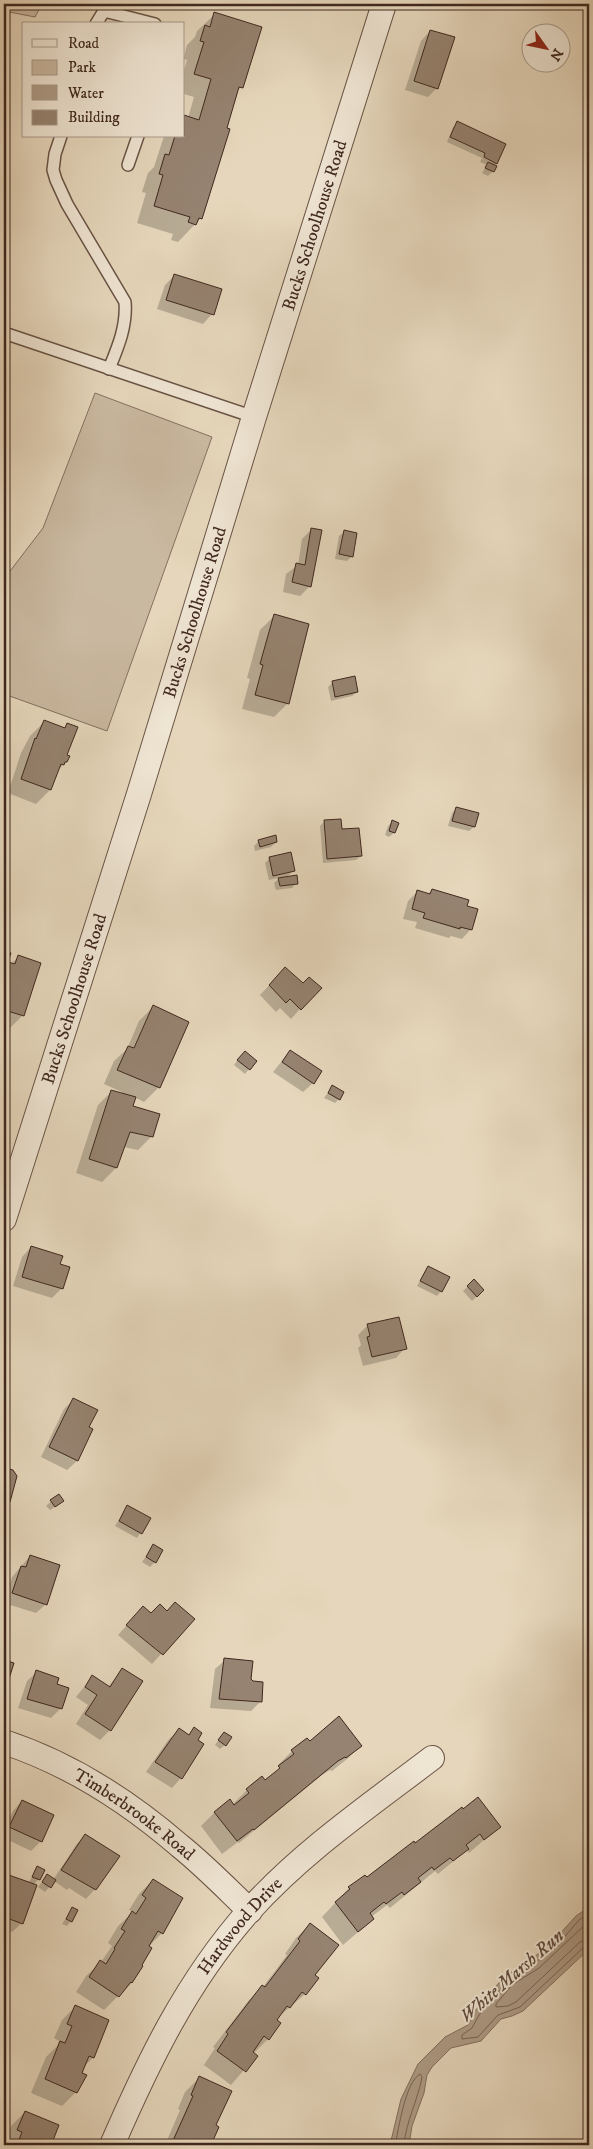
<svg xmlns="http://www.w3.org/2000/svg" width="593" height="2149" font-family="'IM FELL DW Pica',serif">
<style>
.green{fill:#cab9a1;stroke:#857060}
.water{fill:#ae9c87;stroke:#826e5d}
.shadow{fill:#0003}
.lines{fill:none;stroke-linecap:round;stroke-linejoin:round}
.shore{stroke:#776253;stroke-width:1}
.building{fill:#968371;stroke:#40281f}
.service-casing{stroke:#6a5446;stroke-width:14}
.minor-casing{stroke:#6a5446;stroke-width:26}
.service{stroke:#efe5d3;stroke-width:11}
.minor{stroke:#efe5d3;stroke-width:24}
.labels{text-anchor:middle;stroke-width:4;stroke-linejoin:round;paint-order:stroke}
.street-label{font-size:18px;fill:#40281f;stroke:#efe5d3}
.water-label{font-size:19px;font-style:italic;fill:#614b3e;stroke:#efe5d3}
</style>
<rect width="100%" height="100%" fill="#e6d7bc"/>
<filter id="stains"><feTurbulence type="fractalNoise" baseFrequency=".004" numOctaves="4"/><feColorMatrix values="0 0 0 0 .2 0 0 0 0 .09 0 0 0 0 .02 0 0 0 .5 -.17"/></filter>
<radialGradient id="worn" r=".72"><stop offset=".6" stop-color="#630" stop-opacity="0"/><stop offset="1" stop-color="#630" stop-opacity=".3"/></radialGradient>
<g class="green">
<polygon points="4,4 42,4 35,17 4,11"/>
<polygon points="95,393 212,437 107,731 4,694 4,579 43,528"/>
</g>
<polygon class="water" points="589,1907 589,1949 523,2011 512,2016 501,2019 481,2041 451,2048 432,2067 427,2075 424,2093 412,2126 409,2145 390,2145 401,2099 418,2064 445,2037 468,2025 474,2012 504,1977 532,1959 557,1937 576,1916"/>
<g class="shadow">
<polygon points="215,14 241,87 236,92 225,129 201,218 178,242 171,240 173,234 137,223 146,193 142,192 148,173 154,167 164,136 184,136 184,116 188,118 194,97 184,94 184,71 187,60 184,59 184,56 187,45 195,37 197,31"/>
<polygon points="430,31 437,88 428,97 405,90 421,41"/>
<polygon points="458,123 496,163 493,171 488,176 482,173 487,165 480,162 482,158 447,142 453,127"/>
<polygon points="175,275 212,314 203,324 157,309 165,285"/>
<polygon points="311,530 310,586 300,596 283,592 286,574 298,565 302,539"/>
<polygon points="344,532 352,556 347,561 335,559 339,536"/>
<polygon points="274,616 288,703 274,717 242,709 250,679 247,678 260,630"/>
<polygon points="333,682 357,692 352,696 331,701 328,687"/>
<polygon points="44,722 63,729 68,724 66,762 56,772 50,790 36,804 8,793 21,753 30,736"/>
<polygon points="456,809 477,814 474,827 469,831 448,826 452,813"/>
<polygon points="325,821 341,831 361,856 356,860 323,863 320,826"/>
<polygon points="392,822 394,833 389,837 385,835 388,826"/>
<polygon points="259,841 276,842 271,847 255,851 254,846"/>
<polygon points="270,858 294,870 286,878 296,883 292,888 276,890 274,883 281,877 269,880 265,863"/>
<polygon points="432,890 466,907 471,929 462,939 451,936 449,938 415,928 417,922 403,919 408,901 418,891 428,894"/>
<polygon points="4,953 9,954 6,963 11,964 18,957 23,1015 9,1029 4,1028"/>
<polygon points="276,978 300,1009 291,1019 280,1008 276,1012 260,995"/>
<polygon points="153,1007 188,1023 158,1088 144,1102 134,1097 131,1106 152,1136 138,1150 124,1147 116,1168 102,1182 76,1173 98,1105 112,1091 122,1094 122,1092 104,1084 114,1061 127,1049 139,1021"/>
<polygon points="290,1051 313,1083 303,1092 273,1072"/>
<polygon points="240,1057 249,1069 245,1074 234,1065"/>
<polygon points="332,1087 339,1099 335,1103 324,1098"/>
<polygon points="31,1247 59,1265 62,1288 52,1298 13,1286 22,1257"/>
<polygon points="428,1267 441,1291 437,1296 417,1286"/>
<polygon points="474,1281 483,1290 472,1301 463,1291"/>
<polygon points="368,1325 405,1348 396,1358 363,1366 358,1348 361,1345 358,1335"/>
<polygon points="73,1400 88,1428 92,1430 77,1461 67,1470 41,1457 64,1409"/>
<polygon points="5,1469 9,1502 4,1506 4,1470"/>
<polygon points="58,1495 58,1505 50,1510 46,1506"/>
<polygon points="128,1506 149,1519 137,1538 115,1526"/>
<polygon points="153,1546 155,1562 150,1567 142,1562"/>
<polygon points="30,1556 46,1604 36,1613 4,1603 12,1577"/>
<polygon points="167,1612 193,1619 152,1664 118,1635 134,1617"/>
<polygon points="225,1660 252,1662 251,1682 261,1701 251,1711 210,1708 215,1669"/>
<polygon points="122,1670 110,1730 100,1740 76,1724 88,1705 76,1697 92,1677 108,1687"/>
<polygon points="37,1672 61,1708 51,1718 18,1708 27,1681"/>
<polygon points="194,1729 181,1778 172,1788 146,1772 169,1739 179,1730 188,1735"/>
<polygon points="220,1738 225,1745 220,1749 215,1745"/>
<polygon points="309,1743 361,1745 347,1759 332,1771 330,1770 322,1775 239,1843 238,1842 222,1854 201,1826 215,1812 232,1805 247,1790 265,1782 280,1768 278,1765 292,1751"/>
<polygon points="22,1801 41,1841 31,1851 4,1838 4,1829 13,1811"/>
<polygon points="499,1827 469,1853 467,1850 438,1874 435,1871 390,1908 387,1905 371,1917 372,1919 358,1932 343,1945 322,1917 349,1888 367,1879 415,1845"/>
<polygon points="85,1835 95,1889 86,1899 69,1888 67,1890 54,1881 45,1892 38,1887 47,1876 53,1880 76,1845"/>
<polygon points="38,1868 39,1879 33,1885 22,1923 12,1932 4,1930 4,1879 6,1876 28,1883"/>
<polygon points="153,1880 162,1933 148,1947 140,1965 142,1966 131,1983 104,2010 76,1992 86,1976 101,1962 112,1946 108,1943 118,1926 133,1912 129,1910 139,1894"/>
<polygon points="72,1909 71,1921 67,1926 62,1924"/>
<polygon points="310,1924 313,1975 305,1994 275,2020 268,2039 253,2054 256,2056 231,2085 204,2065 215,2048 213,2047 249,2000 263,1987 287,1955 285,1954 296,1938"/>
<polygon points="76,2006 93,2058 82,2068 76,2092 62,2106 31,2093 46,2057 57,2046 59,2041 54,2038 62,2020"/>
<polygon points="199,2078 214,2126 218,2127 210,2145 165,2145 180,2110 178,2109 185,2092"/>
<polygon points="25,2112 57,2126 50,2145 4,2144 11,2126"/>
</g>
<g class="lines">
<g class="shore">
<polyline points="589,1913 579,1920 561,1941 535,1963 508,1980 479,2015 472,2028 462,2035 462,2039 478,2037 498,2015 520,2007 584,1947 589,1946"/>
<polyline points="589,1921 539,1968 512,1985 496,2004 496,2007 508,2006 516,2002 580,1942 589,1939"/>
<path d="M395 2145C399 2128 405 2083 420 2074L422 2077C418 2100 406 2121 404 2145"/>
</g>
</g>
<g class="building">
<polygon points="214,12 262,27 243,88 239,87 227,128 230,129 202,219 199,218 196,225 188,222 190,217 154,206 163,175 159,174 165,154 169,155 175,136 184,136 184,115 199,120 211,79 194,74 204,42 200,41 205,25 210,27"/>
<polygon points="430,30 455,37 438,89 414,81"/>
<polygon points="457,121 506,144 497,164 484,157 485,153 450,137"/>
<polygon points="488,162 497,166 494,172 485,168"/>
<polygon points="174,274 222,289 214,315 166,300"/>
<polygon points="311,528 322,530 311,587 292,582 296,563 305,565"/>
<polygon points="344,530 357,533 353,557 339,554"/>
<polygon points="274,614 309,624 289,704 255,695 263,665 260,664"/>
<polygon points="355,676 358,692 335,697 332,681"/>
<polygon points="44,720 65,728 67,723 78,727 67,755 70,756 67,762 65,762 64,765 61,764 51,790 21,779 35,738 36,739"/>
<polygon points="456,807 479,813 475,827 452,821"/>
<polygon points="341,819 342,829 359,828 362,856 327,859 324,820"/>
<polygon points="392,820 399,823 395,833 389,831"/>
<polygon points="276,835 277,842 260,847 258,840"/>
<polygon points="291,852 295,871 273,876 269,857"/>
<polygon points="297,875 298,884 280,886 278,878"/>
<polygon points="432,889 469,900 467,906 478,909 472,930 460,927 460,929 423,918 425,913 412,909 417,890 430,894"/>
<polygon points="4,952 11,953 8,962 15,964 18,955 41,963 24,1016 4,1010"/>
<polygon points="285,967 303,983 309,977 322,988 301,1010 290,999 286,1003 269,985"/>
<polygon points="153,1005 189,1022 160,1088 117,1070 128,1046 134,1048"/>
<polygon points="290,1050 322,1071 314,1084 282,1062"/>
<polygon points="245,1051 257,1061 250,1070 237,1060"/>
<polygon points="332,1085 344,1092 340,1100 328,1093"/>
<polygon points="111,1090 136,1097 133,1106 160,1114 153,1137 130,1132 117,1168 89,1159"/>
<polygon points="31,1246 63,1256 60,1264 70,1267 63,1289 22,1277"/>
<polygon points="428,1266 450,1277 442,1292 420,1281"/>
<polygon points="474,1279 484,1290 477,1297 467,1286"/>
<polygon points="399,1317 407,1349 372,1357 367,1337 370,1336 367,1324"/>
<polygon points="73,1398 98,1410 89,1427 93,1429 78,1461 49,1447"/>
<polygon points="4,1468 13,1470 17,1476 10,1502 4,1501"/>
<polygon points="59,1494 64,1501 55,1507 50,1500"/>
<polygon points="127,1505 151,1518 142,1534 119,1521"/>
<polygon points="153,1544 163,1550 156,1563 146,1557"/>
<polygon points="30,1555 60,1565 47,1605 12,1593 21,1566 26,1567"/>
<polygon points="175,1602 195,1619 163,1655 126,1625 143,1606 151,1613 160,1604 167,1611"/>
<polygon points="4,1653 6,1654 4,1660 14,1663 7,1685 4,1684"/>
<polygon points="224,1658 253,1661 251,1679 253,1681 263,1682 262,1702 219,1699"/>
<polygon points="122,1668 143,1681 111,1731 85,1714 97,1695 85,1687 92,1675 110,1687"/>
<polygon points="36,1670 59,1678 57,1684 69,1688 62,1709 27,1699"/>
<polygon points="339,1716 362,1746 346,1758 345,1757 338,1761 254,1830 253,1829 237,1841 214,1812 230,1799 234,1805 249,1793 246,1789 262,1776 265,1780 280,1768 278,1766 294,1754 291,1750 307,1738 310,1741"/>
<polygon points="194,1727 202,1733 198,1740 204,1744 182,1779 155,1762 179,1728 189,1735"/>
<polygon points="224,1732 232,1737 226,1746 218,1740"/>
<polygon points="478,1797 501,1827 484,1840 480,1834 466,1845 469,1849 453,1861 450,1858 434,1870 432,1867 418,1878 421,1882 404,1895 402,1892 386,1904 384,1902 370,1913 374,1919 358,1932 335,1902 350,1889 348,1887 365,1875 367,1877 414,1841 415,1843 462,1807 463,1809"/>
<polygon points="22,1800 54,1815 42,1842 9,1827"/>
<polygon points="85,1834 120,1856 96,1890 61,1870"/>
<polygon points="37,1866 45,1870 40,1880 32,1877"/>
<polygon points="6,1874 37,1885 23,1924 4,1917 4,1882"/>
<polygon points="47,1874 56,1880 51,1888 42,1882"/>
<polygon points="153,1879 183,1898 163,1934 158,1931 149,1946 152,1948 142,1965 143,1966 132,1983 131,1982 119,1997 89,1977 100,1960 106,1964 115,1949 114,1948 125,1931 121,1929 132,1911 136,1914 146,1898 142,1895"/>
<polygon points="72,1907 78,1910 72,1922 66,1919"/>
<polygon points="310,1923 339,1945 315,1975 319,1978 306,1995 302,1992 290,2008 287,2006 277,2020 281,2023 269,2040 264,2036 253,2052 258,2056 246,2072 217,2051 228,2034 226,2032 262,1985 265,1987 300,1941 298,1939"/>
<polygon points="75,2005 109,2020 94,2058 89,2056 82,2073 87,2075 77,2093 45,2079 60,2041 65,2043 72,2026 67,2024"/>
<polygon points="199,2076 232,2091 216,2125 219,2127 211,2145 171,2145 193,2096 191,2095"/>
<polygon points="25,2111 59,2125 52,2143 53,2145 17,2145 22,2132 17,2130"/>
</g>
<g class="lines">
<g class="service-casing">
<g id="service">
<polyline points="96,24 104,11 155,24"/>
<path d="M61 136 55 154 53 170 56 180 67 204 125 302C127 326 118 347 109 369"/>
<polyline points="128,165 138,136"/>
<polyline points="4,333 254,417"/>
</g>
</g>
<g class="minor-casing">
<g id="minor">
<path id="s1" d="M4 1219 139 794 254 417 384 4"/>
<path id="s2" d="M4 1742C68 1763 129 1802 180 1846 205 1866 227 1889 250 1911"/>
<path id="s3" d="M112 2145C149 2060 187 1981 249 1911 302 1852 369 1806 432 1758"/>
</g>
</g>
<use href="#service" class="service"/>
<use href="#minor" class="minor"/>
</g>
<g class="labels">
<g class="street-label">
<text dy="6" stroke="none"><textPath href="#s1" startOffset="1041">Bucks Schoolhouse Road</textPath></text>
<text dy="6" stroke="none"><textPath href="#s1" startOffset="636">Bucks Schoolhouse Road</textPath></text>
<text dy="6" stroke="none"><textPath href="#s1" startOffset="231">Bucks Schoolhouse Road</textPath></text>
<text dy="6" stroke="none"><textPath href="#s2" startOffset="150">Timberbrooke Road</textPath></text>
<text dy="6" stroke="none"><textPath href="#s3" startOffset="255">Hardwood Drive</textPath></text>
</g>
<g class="water-label">
<text transform="translate(511 1975) rotate(-41)" y="7">White Marsh Run</text>
</g>
</g>
<rect width="593" height="2149" fill="none" stroke="#e6d7bc" stroke-width="20"/>
<rect x="5" y="5" width="583" height="2139" fill="none" stroke="#40281f" stroke-width="2.5"/>
<rect x="10" y="10" width="573" height="2129" fill="none" stroke="#40281f"/>
<rect x="22" y="22" width="162" height="115" fill="#efe5d3" stroke="#a9998b"/>
<rect x="32" y="39" width="25" height="8" fill="#efe5d3" stroke="#a9998b"/>
<text x="68" y="48" font-size="15" fill="#40281f">Road</text>
<rect x="32" y="60" width="25" height="15" fill="#cab9a1" stroke="#a9998b"/>
<text x="68" y="72" font-size="15" fill="#40281f">Park</text>
<rect x="32" y="85" width="25" height="15" fill="#ae9c87" stroke="#a9998b"/>
<text x="68" y="98" font-size="15" fill="#40281f">Water</text>
<rect x="32" y="110" width="25" height="15" fill="#968371" stroke="#a9998b"/>
<text x="68" y="122" font-size="15" fill="#40281f">Building</text>
<g transform="translate(546 48) rotate(123)"><circle r="24" fill="#efe5d3" stroke="#a9998b"/>
<path d="M0-4L9 19L0 12L-9 19Z" fill="#8f2418"/>
<text y="-8" font-size="14" font-weight="bold" text-anchor="middle" fill="#40281f">N</text>
</g>
<rect width="100%" height="100%" filter="url(#stains)"/>
<rect width="100%" height="100%" fill="url(#worn)"/>
</svg>
